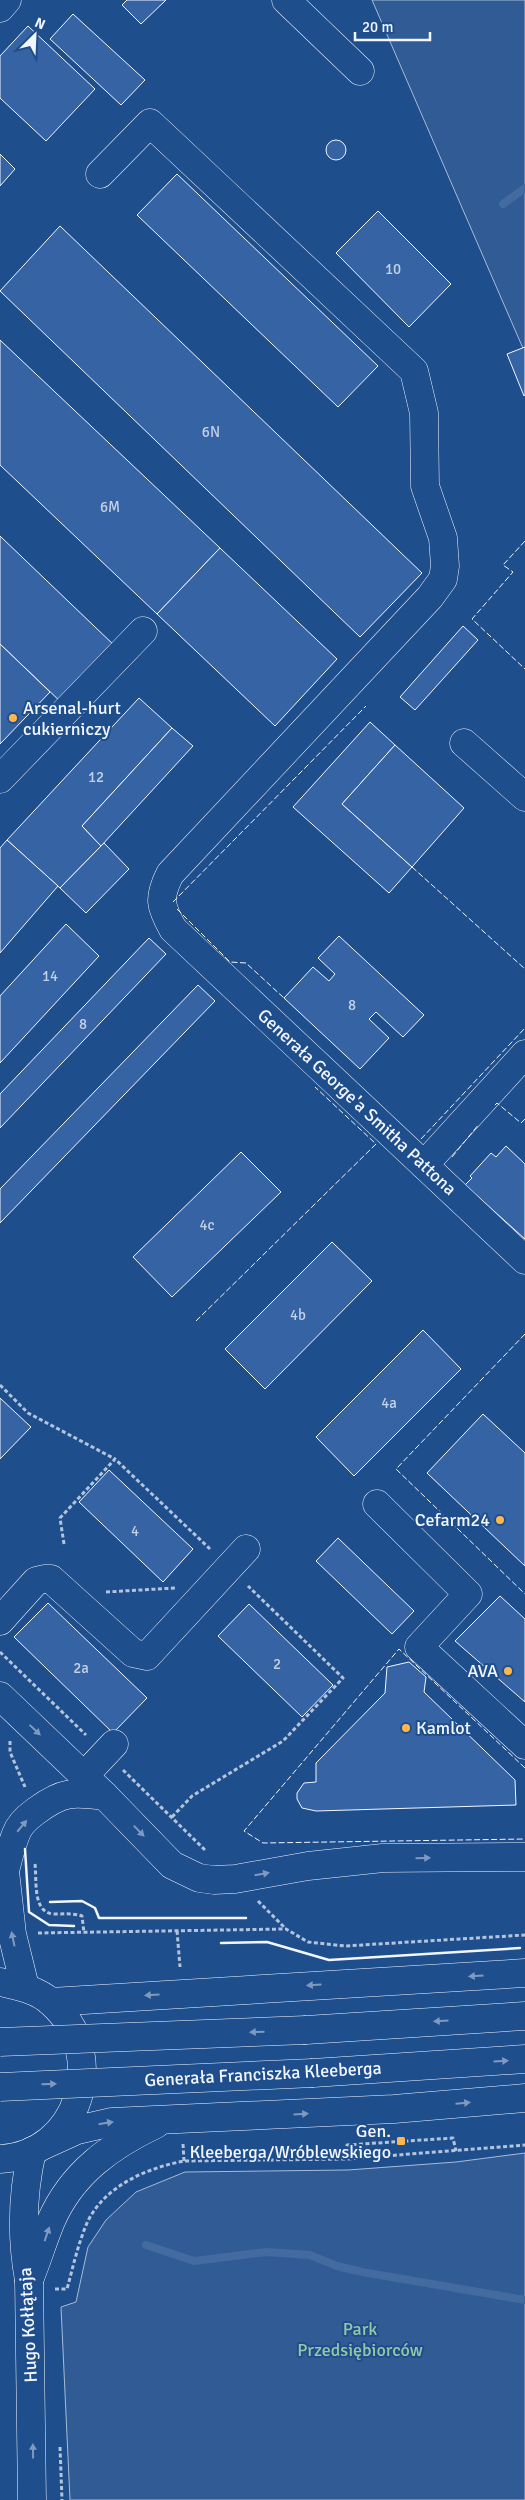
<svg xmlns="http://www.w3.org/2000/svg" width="525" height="2500" font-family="Signika,sans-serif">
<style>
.built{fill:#305b95;stroke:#a8bbd7}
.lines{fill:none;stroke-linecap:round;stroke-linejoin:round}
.stream{stroke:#446ba0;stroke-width:8}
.building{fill:#3563a3;stroke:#f2f6ff}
.minor-casing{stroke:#f2f6ff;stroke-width:29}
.highway-casing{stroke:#f2f6ff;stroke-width:29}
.path{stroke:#b3c4dc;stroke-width:3;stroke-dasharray:4 2.5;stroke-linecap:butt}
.minor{stroke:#1f4e8c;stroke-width:28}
.highway{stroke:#1f4e8c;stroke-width:28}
.highway-bridge-casing{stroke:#f2f6ff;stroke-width:29;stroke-linecap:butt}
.highway-bridge{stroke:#1f4e8c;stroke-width:28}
.fence{stroke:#f2f6ff;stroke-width:1;stroke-dasharray:6 2.5;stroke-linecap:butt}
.wall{stroke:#f2f6ff;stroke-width:2.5}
.oneway{fill:#7e9ac0}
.poi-dot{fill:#ffb74d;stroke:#1f4e8c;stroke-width:2}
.labels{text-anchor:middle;stroke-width:4;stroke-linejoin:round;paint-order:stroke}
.number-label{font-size:15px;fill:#c3d1e8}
.poi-label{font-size:18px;fill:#f2f6ff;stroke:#1f4e8c;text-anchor:end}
.street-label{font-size:18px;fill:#f2f6ff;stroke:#1f4e8c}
.park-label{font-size:18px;fill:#97c8a6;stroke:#1f4e8c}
</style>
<rect width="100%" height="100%" fill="#1f4e8c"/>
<g class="built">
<polygon points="372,0 525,0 525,353"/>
<polygon points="525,2153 525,2500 70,2500 61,2307 76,2302 88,2247 106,2220 136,2192 185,2172 348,2170 456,2162"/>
</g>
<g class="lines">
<g class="stream">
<polyline points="503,204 525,188"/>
<polyline points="146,2245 194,2261 266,2252 310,2255 337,2266 362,2272 525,2300"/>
</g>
</g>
<g class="building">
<polygon points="127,0 166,0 141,24 122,5"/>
<polygon points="73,14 145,80 121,105 50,39"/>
<polygon points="28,26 95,89 46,141 0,98 0,56"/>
<circle cx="336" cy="150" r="10"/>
<polygon points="0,154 15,169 0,186"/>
<polygon points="177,174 378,366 338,407 137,215"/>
<polygon points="378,211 451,284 409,327 336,253"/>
<polygon points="60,226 422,573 360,637 0,291"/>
<polygon points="0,340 220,548 157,614 0,465"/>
<polygon points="525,347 525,395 524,396 507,354"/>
<polygon points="0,536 117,648 64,705 0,644"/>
<polygon points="220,548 337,659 275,726 157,614"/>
<polygon points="463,626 478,640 415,710 400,697"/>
<polygon points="0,644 50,692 0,744"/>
<polygon points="139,698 172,728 82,826 101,846 60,888 7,840"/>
<polygon points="370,722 395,745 342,804 412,867 389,893 293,807"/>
<polygon points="172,728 193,746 101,846 82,826"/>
<polygon points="395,745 464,808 412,867 342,804"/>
<polygon points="7,840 58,886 0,953 0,848"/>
<polygon points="104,843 129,869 86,913 60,888"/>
<polygon points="66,924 99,956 0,1063 0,996"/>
<polygon points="339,936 424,1015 403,1037 376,1012 369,1019 389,1038 360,1069 284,998 313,967 329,981 335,974 318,958"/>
<polygon points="149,938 166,954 0,1128 0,1094"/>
<polygon points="198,985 215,1001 0,1223 0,1189"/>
<polygon points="506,1146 525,1164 525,1239 465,1185 472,1178 470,1176 491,1153 496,1157"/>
<polygon points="241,1152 281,1192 172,1297 133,1257"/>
<polygon points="332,1242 372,1281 265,1389 225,1349"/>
<polygon points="423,1330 461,1369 354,1476 316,1437"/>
<polygon points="0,1398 31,1427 0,1459"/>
<polygon points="483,1414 525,1453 525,1566 427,1473"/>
<polygon points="109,1470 193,1549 163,1582 79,1502"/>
<polygon points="338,1538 414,1611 392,1634 316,1561"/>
<polygon points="500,1596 525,1619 525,1702 455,1641"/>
<polygon points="48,1603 147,1698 113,1733 14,1637"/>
<polygon points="249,1604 333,1685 302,1717 218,1636"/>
<polygon points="409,1662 426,1677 424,1692 515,1780 516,1805 316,1811 302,1808 297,1799 297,1793 304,1783 316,1782 316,1763 385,1693 387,1667"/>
</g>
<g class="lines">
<g class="minor-casing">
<g id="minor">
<polyline points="286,0 360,71"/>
<polyline points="0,8 7,0"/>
<path d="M100 174 150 123 414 371 424 413 425 486 443 538 445 566 443 579 430 597 170 874C158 898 160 906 173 929L525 1260"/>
<polyline points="464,743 525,797"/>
<polyline points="0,779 143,631"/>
<polyline points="424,1165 525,1054"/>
<polyline points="377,1504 468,1594 419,1647 525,1745"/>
<polyline points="0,1621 36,1581 44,1579 51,1579 133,1653 147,1656 246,1549"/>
<polyline points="0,1696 105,1796 172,1865 199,1878 214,1880 235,1879 308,1866 383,1858 525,1857"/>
<polyline points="84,1776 114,1744"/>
<polyline points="0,1855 5,1871 12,1934 25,1987"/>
<path d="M5 1871C8 1859 11 1846 16 1834 19 1825 29 1816 36 1811 63 1791 73 1792 105 1796"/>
<path d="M0 1982C19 1986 38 1990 52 2003 110 2055 79 2155 0 2159"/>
<polyline points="51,2002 525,1973"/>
<path d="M32 2500 29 2280C21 2236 22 2195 32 2151"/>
</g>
</g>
<g class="highway-casing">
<g id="highway">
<polyline points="306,2030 525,2016"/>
<polyline points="313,2073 525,2059"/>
<polyline points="44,2145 77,2130 112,2122 394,2109 525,2098"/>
<path d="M29 2280C37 2261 43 2240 51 2221 72 2173 110 2146 156 2124"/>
</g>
</g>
<g class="path">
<polyline points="0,1385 28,1413 115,1459"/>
<polyline points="64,1544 60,1518 115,1459 210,1549"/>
<polyline points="106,1592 175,1588"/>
<polyline points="0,1652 86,1735"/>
<polyline points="10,1741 10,1752 25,1787"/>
<polyline points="123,1770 206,1851"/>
<polyline points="172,1817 192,1796 283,1741 343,1678 248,1586"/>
<path d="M35 1864C37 1880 32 1913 54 1914 64 1914 73 1913 82 1916L84 1933"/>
<polyline points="258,1901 285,1928"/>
<polyline points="177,1931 180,1967"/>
<polyline points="38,1933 286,1929 308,1942 345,1946 525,1935"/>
<polyline points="183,2144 184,2161"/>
<polyline points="347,2159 347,2145 453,2138 456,2151"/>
<path d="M55 2289H67C73 2267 78 2244 87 2223 104 2186 147 2168 184 2161L347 2159 525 2145"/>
<polyline points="60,2447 62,2500"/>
</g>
<use href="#minor" class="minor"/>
<use href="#highway" class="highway"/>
<g class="highway-bridge-casing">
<g id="highway-bridge">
<polyline points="0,2042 306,2030"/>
<polyline points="0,2087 313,2073"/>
</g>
</g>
<use href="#highway-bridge" class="highway-bridge"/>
<g class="fence">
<polyline points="525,541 503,565 513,572 472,619 525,669"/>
<polyline points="412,867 525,969"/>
<polyline points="173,902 366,706"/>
<polyline points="177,909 230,962 246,963 284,998"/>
<polyline points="495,1105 497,1103 521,1123 525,1119"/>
<polyline points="421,1139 525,1028"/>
<polyline points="452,1157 479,1124"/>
<polyline points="196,1321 376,1144 315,1087"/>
<polyline points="525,1334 396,1469 525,1594"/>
<polyline points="525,1768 399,1649 244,1831 263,1843 525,1839"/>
</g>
<g class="wall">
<polyline points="25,1849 29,1912 49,1925 74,1926"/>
<polyline points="50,1902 82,1901 95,1908 99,1918 246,1918"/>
<polyline points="221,1943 267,1942 329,1960 520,1948"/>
</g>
</g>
<defs><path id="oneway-solid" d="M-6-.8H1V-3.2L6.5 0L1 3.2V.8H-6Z" transform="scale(1.25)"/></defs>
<g class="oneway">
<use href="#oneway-solid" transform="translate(35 1730) rotate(43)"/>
<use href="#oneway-solid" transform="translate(22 1826) rotate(-50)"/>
<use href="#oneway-solid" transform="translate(139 1831) rotate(46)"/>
<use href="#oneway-solid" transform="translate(423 1858) rotate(-1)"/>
<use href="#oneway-solid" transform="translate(262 1874) rotate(-10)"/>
<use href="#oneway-solid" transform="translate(13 1939) rotate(-102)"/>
<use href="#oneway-solid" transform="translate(476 1976) rotate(177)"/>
<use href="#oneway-solid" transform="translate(314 1985) rotate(177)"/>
<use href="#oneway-solid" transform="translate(152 1995) rotate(176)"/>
<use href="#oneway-solid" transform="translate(441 2021) rotate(176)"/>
<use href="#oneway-solid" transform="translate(257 2032) rotate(178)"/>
<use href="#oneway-solid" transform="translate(501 2061) rotate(-4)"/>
<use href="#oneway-solid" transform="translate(49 2084) rotate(-2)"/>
<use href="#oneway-solid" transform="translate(463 2103) rotate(-5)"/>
<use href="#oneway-solid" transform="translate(301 2114) rotate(-3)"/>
<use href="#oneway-solid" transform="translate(106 2123) rotate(-9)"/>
<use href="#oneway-solid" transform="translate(47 2234) rotate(-71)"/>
<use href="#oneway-solid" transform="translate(33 2451) rotate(-91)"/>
</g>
<g class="poi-dot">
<circle cx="13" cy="718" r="5"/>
<circle cx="500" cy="1520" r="5"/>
<circle cx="508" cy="1671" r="5"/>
<circle cx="406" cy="1728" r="5"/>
<rect x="396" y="2136" width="10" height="10" rx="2.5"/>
</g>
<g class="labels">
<g class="number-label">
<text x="393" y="274">10</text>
<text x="211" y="437">6N</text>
<text x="110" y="512">6M</text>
<text x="96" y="782">12</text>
<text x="50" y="981">14</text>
<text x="352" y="1010">8</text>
<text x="83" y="1029">8</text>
<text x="207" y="1230">4c</text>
<text x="298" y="1320">4b</text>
<text x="389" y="1408">4a</text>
<text x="135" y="1536">4</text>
<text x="277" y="1669">2</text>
<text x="81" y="1673">2a</text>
</g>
<g class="poi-label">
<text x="23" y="714" text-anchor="start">Arsenal-hurt<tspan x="23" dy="21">cukierniczy</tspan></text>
<text x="490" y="1526">Cefarm24</text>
<text x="498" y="1677">AVA</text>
<text x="416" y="1734" text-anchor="start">Kamlot</text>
<text x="391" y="2137">Gen.<tspan x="391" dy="21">Kleeberga/Wróblewskiego</tspan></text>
</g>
<g class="street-label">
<text transform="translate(357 1102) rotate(43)" y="6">Generała George'a Smitha Pattona</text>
<text transform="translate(263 2074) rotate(-3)" y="6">Generała Franciszka Kleeberga</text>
<text transform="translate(28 2325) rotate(-93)" y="6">Hugo Kołłątaja</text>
</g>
<g class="park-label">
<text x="360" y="2335">Park<tspan x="360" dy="21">Przedsiębiorców</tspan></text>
</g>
</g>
<g transform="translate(35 35) rotate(24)" stroke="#1f4e8c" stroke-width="4" paint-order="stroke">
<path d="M0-4L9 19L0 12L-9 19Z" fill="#f2f6ff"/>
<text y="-8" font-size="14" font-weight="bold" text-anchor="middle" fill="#f2f6ff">N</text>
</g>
<path d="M355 32v8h75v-8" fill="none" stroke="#f2f6ff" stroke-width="2.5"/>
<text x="362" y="32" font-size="15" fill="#f2f6ff" stroke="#1f4e8c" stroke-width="4" paint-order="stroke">20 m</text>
</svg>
